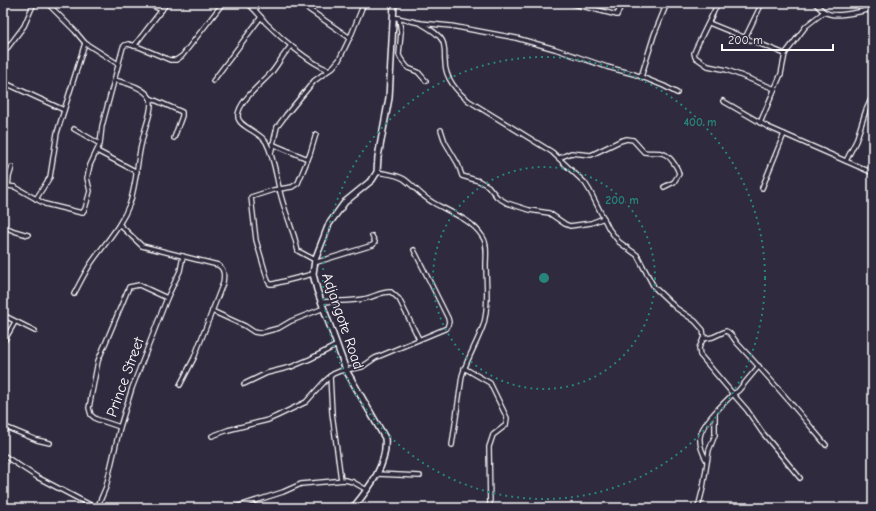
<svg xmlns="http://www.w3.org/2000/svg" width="876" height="511" font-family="'Comic Neue',sans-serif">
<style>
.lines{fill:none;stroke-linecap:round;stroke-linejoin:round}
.street-casing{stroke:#fff;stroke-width:6}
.secondary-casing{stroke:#fff;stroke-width:8}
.street{stroke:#2f2a3d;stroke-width:3.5}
.secondary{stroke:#2f2a3d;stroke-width:5}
.ring{fill:none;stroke:#27847c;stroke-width:2;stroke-dasharray:2 4}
.labels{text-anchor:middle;stroke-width:3;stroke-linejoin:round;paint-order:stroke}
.street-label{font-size:15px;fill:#fff;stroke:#2f2a3d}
.centre{fill:#27847c;stroke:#2f2a3d;stroke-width:2}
.ring-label{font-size:12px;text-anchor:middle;font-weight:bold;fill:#27847c;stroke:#2f2a3d;stroke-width:3;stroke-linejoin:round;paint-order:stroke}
</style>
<rect width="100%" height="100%" fill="#2f2a3d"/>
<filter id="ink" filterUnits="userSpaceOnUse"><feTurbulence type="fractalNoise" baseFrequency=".025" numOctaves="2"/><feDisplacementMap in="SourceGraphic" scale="8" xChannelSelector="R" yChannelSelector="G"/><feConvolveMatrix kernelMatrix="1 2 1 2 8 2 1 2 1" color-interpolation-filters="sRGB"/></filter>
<g filter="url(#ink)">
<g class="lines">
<g class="street-casing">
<g id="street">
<polyline points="47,3 75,31 85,43 118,64"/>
<polyline points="146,3 162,10"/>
<path d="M247 3C255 9 260 16 266 23 281 38 309 63 329 70"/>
<polyline points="570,3 617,15 622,3"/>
<polyline points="718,3 696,48 694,53 695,57 708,66 727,70 775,89"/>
<path d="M815 3C818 6 821 10 825 12 835 19 861 11 873 9"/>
<polyline points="869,3 873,8"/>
<polyline points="301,4 350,38"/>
<polyline points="255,9 261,3"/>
<polyline points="393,17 420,23 451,26 516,38 555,49 607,67 634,74 664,86 677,93"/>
<polyline points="399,18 401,32 399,55 401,59 408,68 418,72 426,81"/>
<path d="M420 23C427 27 438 33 442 40 446 47 444 55 445 62 445 78 457 92 469 101L552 152 585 183 590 191 609 229 619 242 637 255 654 287 676 308 695 321 703 330 704 337 699 348 700 355 733 394C724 403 701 424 700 437 699 446 703 454 707 461"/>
<polyline points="709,23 785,54 806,26 824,12"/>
<polyline points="745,38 762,3"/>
<polyline points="134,46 167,3"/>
<path d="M291 46C283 54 278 65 271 73 262 83 238 102 238 116 237 126 260 132 266 142 274 157 276 176 280 192 283 205 288 217 292 230 295 237 296 244 298 251L315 260"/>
<polyline points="3,54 24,26 34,3"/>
<polyline points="641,77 654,35 667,3"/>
<polyline points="213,81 261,17"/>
<polyline points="3,82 64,110"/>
<polyline points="150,98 182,112 182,116 174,138"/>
<polyline points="723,101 768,127 873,173"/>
<polyline points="760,123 781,74 785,54"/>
<polyline points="74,129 100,144"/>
<polyline points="441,130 445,142 458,164 462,176 479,181 488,186 497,197 507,203 529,210 549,213 565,224 570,226 591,223 604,218"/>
<polyline points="272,144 308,159"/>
<polyline points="97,151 137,172"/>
<polyline points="271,153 277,127 286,115 314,81 333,67 339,60 352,33 364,3"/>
<path d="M559 158 571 153 591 155 620 141 627 139 633 140 644 152C657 154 664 149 673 162 676 166 678 169 679 174L674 182 664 187"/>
<polyline points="846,161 856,141 866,110 873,95"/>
<path d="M377 172C386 174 396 174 404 179 414 186 421 196 432 202 449 212 471 219 482 236 488 243 486 256 486 265 486 284 489 304 484 323 478 342 467 358 462 376L452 445"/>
<polyline points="8,186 9,177 12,167"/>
<polyline points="762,188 784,134"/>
<polyline points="3,189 8,186 15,187 45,204 82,213 85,209 90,191 87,178 90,165 100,144 102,126 123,47 125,45 128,44 139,47 170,60 176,60 182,56 223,3"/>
<polyline points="36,199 50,177 57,133 85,43"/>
<path d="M120 225 142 246 218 265C225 269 224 276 223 283L194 358 180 385"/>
<polyline points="3,226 14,231 28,235"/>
<polyline points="314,263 373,245 375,242 372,236"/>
<polyline points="313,274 273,284 270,284 268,281 256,240 251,197 273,190 292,187 298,183 310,154 316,134"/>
<path d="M74 294C80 283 85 272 92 262 106 242 121 226 130 203 137 181 137 158 143 137 145 127 154 107 150 98 144 87 125 83 115 80"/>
<path d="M322 302C337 300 349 302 363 299 373 298 381 291 391 292L399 299 419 339"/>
<polyline points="212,311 245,326 254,332 260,333 279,328 291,321 324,308"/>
<polyline points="3,315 35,331"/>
<path d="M703 339 713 337 726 331C732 333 734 340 738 344 769 377 798 411 826 445"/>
<polyline points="3,343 15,322"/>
<polyline points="759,366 738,391 733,394 747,410 762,432 800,478"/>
<polyline points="464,368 490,383 507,418 506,425 493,435 489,447 490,508"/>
<polyline points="330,376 332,413 341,480"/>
<polyline points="244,384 267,373 291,367 310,359 337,345"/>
<polyline points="3,426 37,440 50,443"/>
<polyline points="120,427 96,419 91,415 89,408 98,361 129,287 139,285 167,298"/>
<polyline points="212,436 228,430 268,420 277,416 306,402 325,381 333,374 340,371 362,367 375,358 447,328 449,322 448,318 414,250"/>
<polyline points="3,455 37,477 96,508"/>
<polyline points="377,474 420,476"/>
<polyline points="236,507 283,492 301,484 345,480 353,482 367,490"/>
<polyline points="97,508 106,487 120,427 132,388 167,298 180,271 183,256"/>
<polyline points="698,508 703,488 709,450 715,435 715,414"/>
</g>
</g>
<g class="secondary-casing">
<path id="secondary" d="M353 508C369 488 388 465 385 438L346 370 317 290 313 274 315 260 329 224 345 202 372 180 377 172 378 157 389 98 394 3"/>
</g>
<use href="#street" class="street"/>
<use href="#secondary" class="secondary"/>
</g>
</g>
<g class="ring">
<circle cx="544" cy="278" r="111"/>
<circle cx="544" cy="278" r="221"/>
</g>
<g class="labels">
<g class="street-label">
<text transform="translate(343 321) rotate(71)" y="5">Adjangote Road</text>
<text transform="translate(125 377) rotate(-70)" y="5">Prince Street</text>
</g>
</g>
<circle cx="544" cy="278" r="6" class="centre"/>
<g class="ring-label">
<text x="700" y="126">400 m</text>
<text x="622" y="204">200 m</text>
</g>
<rect width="876" height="511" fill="none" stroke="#2f2a3d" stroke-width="16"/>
<rect x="8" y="8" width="860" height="495" fill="none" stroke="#fff" stroke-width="1.5" filter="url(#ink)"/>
<path d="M722 44v6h111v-6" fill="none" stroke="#ffffff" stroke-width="2"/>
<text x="728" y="44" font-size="12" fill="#ffffff" stroke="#2f2a3d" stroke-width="3" paint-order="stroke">200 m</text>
</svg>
